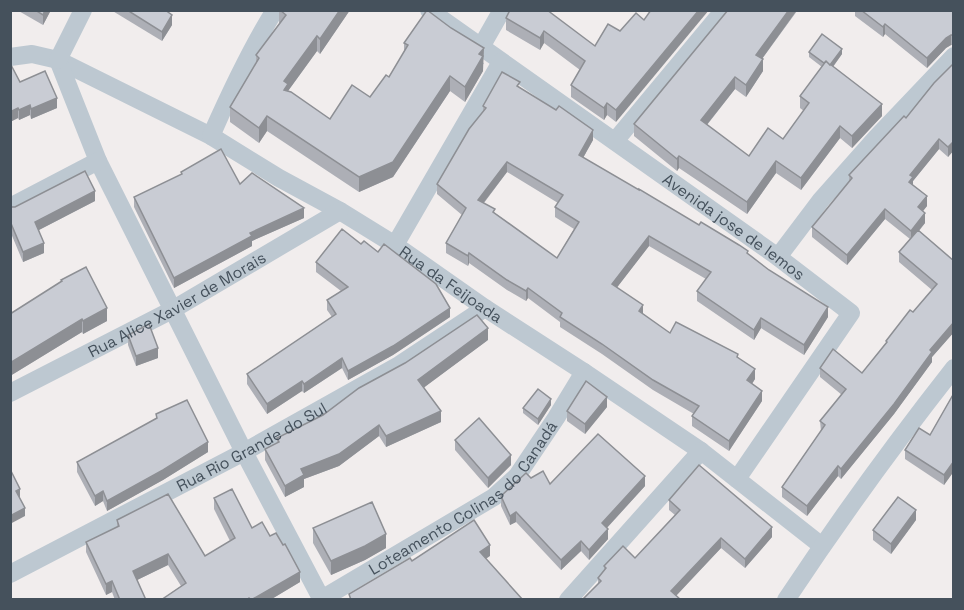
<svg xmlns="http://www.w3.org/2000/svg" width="964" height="610" font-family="'Space Grotesk',sans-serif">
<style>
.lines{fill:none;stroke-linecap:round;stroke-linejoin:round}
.street{stroke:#bdc8d1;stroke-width:18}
.wall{fill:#adafb6;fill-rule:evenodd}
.shaded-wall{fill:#8d8f94}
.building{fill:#c9ccd4;stroke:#8d8f94;stroke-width:1.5;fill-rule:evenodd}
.labels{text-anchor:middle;stroke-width:4.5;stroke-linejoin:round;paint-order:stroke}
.street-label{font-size:16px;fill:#45515c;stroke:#fff}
</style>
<rect width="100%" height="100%" fill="#f1eded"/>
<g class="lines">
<g class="street">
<path id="s1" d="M429 10 778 257 851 313 737 479"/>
<polyline points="481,47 502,10"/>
<path id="s2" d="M10 57 32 54 58 60 211 136 279 178 340 211 395 245 485 308 584 372 701 451 822 546"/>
<polyline points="58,60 98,161 244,452 322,600"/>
<polyline points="58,60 83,10"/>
<path d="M211 136C230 93 250 50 275 10"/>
<polyline points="615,141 724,10"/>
<polyline points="10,207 98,161"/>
<polyline points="395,245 501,62"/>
<polyline points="778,257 821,200 876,138 954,56"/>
<path id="s3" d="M10 393 172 310 340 211"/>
<path id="s4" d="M10 574 244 452 399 365 485 308"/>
<path id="s5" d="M320 600 494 497 517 476 556 418 584 372"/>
<polyline points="568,600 701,451"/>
<path d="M786 600C839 520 895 443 954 368"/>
</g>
</g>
<g class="wall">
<polygon points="17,10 51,10 43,25"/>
<polygon points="111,10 165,10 172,25 162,41"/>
<polygon points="279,10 350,10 320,54 317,51 288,91 330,119 370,97 389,77 404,52 404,43 484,63 483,64 483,71 465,102 450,91 393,177 359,192 267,131 259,143 230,122 230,107 256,64 256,55 279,24"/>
<polygon points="728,10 800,10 799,12 797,11 762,59 763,71 746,97 735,89 707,125 749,156 783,139 804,111 800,108 800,96 822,67 809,57 809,52 842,54 833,67 882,116 852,148 840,138 801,190 776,173 747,214 679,168 677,171 634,136 634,124"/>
<polygon points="855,10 954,10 954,45 951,45 946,48 927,68 885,34 883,37 855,16"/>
<polygon points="506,18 595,46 620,31 616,122 607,115 604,120 571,97 571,85 580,70 544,43 540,50 506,30"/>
<polygon points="954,63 954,150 948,157 939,149 913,181 913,185 927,206 923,211 925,223 919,231 954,261 954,332 932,357 932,362 894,414 841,479 838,476 807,516 782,497 782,487 821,431 820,421 842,395 820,377 820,368 862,373 886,343 886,341 913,312 932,290 899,262 899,252 910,239 885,219 847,265 812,237 812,227 849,182 849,175 906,118"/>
<polygon points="20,82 57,108 31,119 30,115 19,120 18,118 10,122"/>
<path d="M520 88 593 140 583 158 748 254 828 317 804 355 761 328 754 340 697 301V291L706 279 649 246 617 287 643 314 670 333 738 357 755 379 752 384 762 401 729 451 692 426V416L694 414 653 390 602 354 560 327V322L528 298 526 301 507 290 469 263 468 266 446 253V243L462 215 437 194V184L483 111V106ZM507 172 558 203 555 207V217L574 229 557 258 495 213 484 203Z"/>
<polygon points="181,172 240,184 304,218 252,241 252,246 174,288 134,207 134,197 181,175"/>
<polygon points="95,201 39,230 44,253 23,262 10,231 10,207"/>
<polygon points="316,262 450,317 393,355 348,380 342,368 304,393 302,391 267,414 247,384 247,374 332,317 327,310 327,300 341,291 316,272"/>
<polygon points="61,280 107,321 83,334 82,332 10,376 10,314 61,282"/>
<polygon points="128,335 158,358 136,366 128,345"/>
<polygon points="488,340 424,387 441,422 386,447 379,436 339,466 304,479 304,487 285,497 265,460 265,449 277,443 277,438"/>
<polygon points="954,393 954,471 944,485 905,459 905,450 930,435"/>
<polygon points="551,405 538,425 523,413 523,408"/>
<polygon points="607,407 585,434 567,421 567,411"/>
<polygon points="156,414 208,452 163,480 107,511 103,501 95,506 77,472 77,462 156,419"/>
<polygon points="455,440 511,465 488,488 455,450"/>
<polygon points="531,478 550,484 645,486 607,528 608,539 589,560 581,551 561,570 516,522 510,525 501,506 501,496"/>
<polygon points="214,498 252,528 300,582 270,600 161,600 181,586 168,565 137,580 146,600 115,600 112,592 106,595 86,552 86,542 117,527 117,520 205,556 230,541 214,509"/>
<polygon points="669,500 772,537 745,568 721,548 676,596 598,584 598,578 604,570 604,566 635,558 675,515 669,510"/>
<polygon points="916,520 891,554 873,540 873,530"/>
<polygon points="313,528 386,548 365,560 331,575 313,543"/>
</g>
<g class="shaded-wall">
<polygon points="45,10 51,10 43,25 43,15"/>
<polygon points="340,10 350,10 320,54 320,39"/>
<polygon points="699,10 709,10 616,122 616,110"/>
<polygon points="789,10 797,10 756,67 756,55"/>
<polygon points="172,15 172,25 162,41 162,32"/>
<polygon points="885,24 885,34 883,37 883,27"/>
<polygon points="544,31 544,43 540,50 540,38"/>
<polygon points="951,35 951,45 946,48 927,68 927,58 946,38"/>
<polygon points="317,36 317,51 288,91 284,90 284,81"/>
<polygon points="484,48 483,71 465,102 465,87 479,54"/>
<polygon points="842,49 842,54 829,72 829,67"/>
<polygon points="763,59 763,71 746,97 746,85"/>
<polygon points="450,76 450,91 393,177 359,192 359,177"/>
<polygon points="735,77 735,89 701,132 701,120"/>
<polygon points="57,98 57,108 31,119 31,109"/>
<polygon points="607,103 607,115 604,120 604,108"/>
<polygon points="882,104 882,116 852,148 852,136"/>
<polygon points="30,105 30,115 19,120 19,110"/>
<polygon points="18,108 18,118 10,122 10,112"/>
<polygon points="267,116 267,131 259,143 259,128"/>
<polygon points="840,126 840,138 801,190 801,178"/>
<polygon points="593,130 593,140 579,165 579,155"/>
<polygon points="939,139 939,149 913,181 913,187 909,192 910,175"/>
<polygon points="954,141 954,150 948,157 948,147"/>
<polygon points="679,156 679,168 677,171 677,159"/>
<polygon points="776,161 776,173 747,214 747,202"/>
<polygon points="507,162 507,172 478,210 478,200"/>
<polygon points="95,191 95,201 35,232 35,222"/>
<polygon points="927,196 927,206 918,217 918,207"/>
<polygon points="304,208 304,218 252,241 252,246 174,288 174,278 250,233"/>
<polygon points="885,209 885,219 847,265 847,255"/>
<polygon points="925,213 925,223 911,240 911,231"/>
<polygon points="649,236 649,246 612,294 612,284"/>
<polygon points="44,243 44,253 23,262 23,252"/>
<polygon points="469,253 469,263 468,266 468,256"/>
<polygon points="528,288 528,298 526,301 526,291"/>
<polygon points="643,305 643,315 639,311"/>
<polygon points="828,307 828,317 804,355 804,345"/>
<polygon points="107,308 107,321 83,334 83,321"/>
<polygon points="450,308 450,317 393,355 348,380 348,371"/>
<polygon points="761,318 761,328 754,340 754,330"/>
<polygon points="82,319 82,332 10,376 10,363"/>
<polygon points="954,322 954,332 932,357 932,362 894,414 841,479 841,469 930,350"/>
<polygon points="488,328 488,340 418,392 418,380"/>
<polygon points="158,348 158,358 136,366 136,356"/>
<polygon points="342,358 342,368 304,393 304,384"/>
<polygon points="755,369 755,379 747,391 747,380"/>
<polygon points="302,381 302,391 267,414 267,404"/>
<polygon points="762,391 762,401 729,451 729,441"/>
<polygon points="607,397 607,407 585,434 585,424"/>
<polygon points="551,399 551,405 538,425 538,419"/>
<polygon points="441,411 441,422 386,447 386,436"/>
<polygon points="379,425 379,436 339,466 304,479 304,487 285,497 285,486 301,469"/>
<polygon points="208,442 208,452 163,480 107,511 107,501"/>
<polygon points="511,455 511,465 488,488 488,478"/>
<polygon points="954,461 954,471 944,485 944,475"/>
<polygon points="838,466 838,476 807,516 807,506"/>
<polygon points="645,476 645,486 602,533 602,523"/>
<polygon points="20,489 20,497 16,499 16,491"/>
<polygon points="103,491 103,501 95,506 95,496"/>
<polygon points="25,508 25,516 10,524 10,516"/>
<polygon points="916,510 916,520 891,554 891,544"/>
<polygon points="516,512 516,522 510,525 510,516"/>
<polygon points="772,527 772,537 745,568 745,559"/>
<polygon points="608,529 608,539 589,560 589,550"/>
<polygon points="386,534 386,548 365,560 331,575 331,561"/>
<polygon points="721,538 721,548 672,600 671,591"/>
<polygon points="581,541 581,551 561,570 561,560"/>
<polygon points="490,545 490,556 480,563 480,552"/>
<polygon points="168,554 168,565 133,582 133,571"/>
<polygon points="300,572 300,582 270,600 251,600"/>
<polygon points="112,581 112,592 106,595 106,584"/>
</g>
<g class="building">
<polygon points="35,10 45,10 43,15"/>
<polygon points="127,10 165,10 172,15 162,32"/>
<polygon points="280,10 340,10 320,39 317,36 284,81 288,84 284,90 291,92 330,119 352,85 370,97 386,75 389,77 408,45 404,43 427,10 451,28 484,48 479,54 483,56 465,87 450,76 393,162 359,177 267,116 259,128 230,107 259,58 256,55 286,15"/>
<polygon points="510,10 547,10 595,46 608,24 620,31 636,13 644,20 651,10 699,10 616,110 607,103 604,108 571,85 585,61 544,31 540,38 506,18"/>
<polygon points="728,10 789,10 756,55 763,59 746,85 735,77 701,120 749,156 768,128 783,139 809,103 800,96 826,61 882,104 852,136 840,126 801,178 776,161 747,202 679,156 677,159 634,124"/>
<polygon points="861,10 954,10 954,35 951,35 946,38 927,58 885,24 883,27"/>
<polygon points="822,34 842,49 830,65 826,61 824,63 809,52"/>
<polygon points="10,63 20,82 45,71 57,98 31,109 30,105 19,110 18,108 10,112"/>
<polygon points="954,63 954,141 948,147 939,139 910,175 913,177 909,182 927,196 918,207 925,213 911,231 885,209 847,255 812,227 852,178 849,175 904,116 906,118 934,83"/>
<path d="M502 72 520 82 517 86 556 110 559 106 593 130 579 155 639 190V189L699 225 701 222 739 245 748 251 747 253 769 270 828 307 804 345 761 318 754 330 697 291 711 272 649 236 612 284 643 305 639 311 670 333 676 322 738 354 737 357 755 369 747 380 762 391 729 441 692 416 699 406 653 380 602 344 560 317 562 313 528 288 526 291 507 280 469 253 468 256 446 243 466 208 437 184 469 129 486 108 483 106ZM507 162 563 195 555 207 579 222 557 258 493 212 495 209 478 200Z"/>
<polygon points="221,149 240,184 252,173 304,208 250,233 252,236 174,278 134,197 182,174 181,172"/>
<polygon points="85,171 95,191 35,222 44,243 23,252 10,221 10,207 15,207"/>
<polygon points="342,229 361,244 364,241 378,252 384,244 436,284 450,308 393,346 348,371 342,358 304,384 302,381 267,404 247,374 336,314 327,300 348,287 316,262"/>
<polygon points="918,230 954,261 954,322 930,350 932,352 894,404 841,469 838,466 807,506 782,487 825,425 820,421 846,389 820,368 833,349 862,373 887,342 886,341 910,310 913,312 937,284 899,252"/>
<polygon points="86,267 107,308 83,321 82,319 10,363 10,314 62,281 61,280"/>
<polygon points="477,315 488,328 418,380 441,411 386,436 379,425 339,454 301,469 304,475 285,486 265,449 279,442 277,438 323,415 359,388 405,363"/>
<polygon points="149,324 158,348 136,356 128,335"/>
<polygon points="586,381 607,397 585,424 567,411"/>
<polygon points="538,389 551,399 538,419 523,408"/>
<polygon points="954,393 954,461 944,475 905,450 919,428 930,435"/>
<polygon points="187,400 208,442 163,470 107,501 103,491 95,496 77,462 157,418 156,414"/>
<polygon points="479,418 511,455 488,478 455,440"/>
<polygon points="598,434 645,476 602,523 608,529 589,550 581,541 561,560 516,512 510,516 501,496 526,473 531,478 543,471 550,484"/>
<polygon points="699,465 772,527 745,559 721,538 671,591 681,600 582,600 601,581 598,578 606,568 604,566 623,546 635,558 680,510 669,500"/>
<polygon points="11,471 20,489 16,491 25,508 10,516"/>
<polygon points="232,489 252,528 262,522 270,536 276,533 283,545 285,544 300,572 251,600 249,598 246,600 161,600 186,583 168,554 133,571 146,600 120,600 112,581 106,584 86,542 119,526 117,520 168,494 205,556 235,538 214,498"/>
<polygon points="898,497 916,510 891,544 873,530"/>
<polygon points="372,502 386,534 365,546 331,561 313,528"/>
<polygon points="474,520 490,545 480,552 523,600 351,600 349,594 410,558 412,561"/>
</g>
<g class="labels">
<g class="street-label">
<text dy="6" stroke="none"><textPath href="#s1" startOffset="374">Avenida jose de lemos</textPath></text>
<text dy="6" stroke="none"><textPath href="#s2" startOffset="502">Rua da Feijoada</textPath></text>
<text dy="6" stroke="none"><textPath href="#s3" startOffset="189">Rua Alice Xavier de Morais</textPath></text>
<text dy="6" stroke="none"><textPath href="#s4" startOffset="273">Rua Rio Grande do Sul</textPath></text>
<text dy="6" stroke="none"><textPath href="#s5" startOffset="178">Loteamento Colinas do Canadá</textPath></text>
</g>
</g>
<rect width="964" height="610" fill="none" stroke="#45515c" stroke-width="24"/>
</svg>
